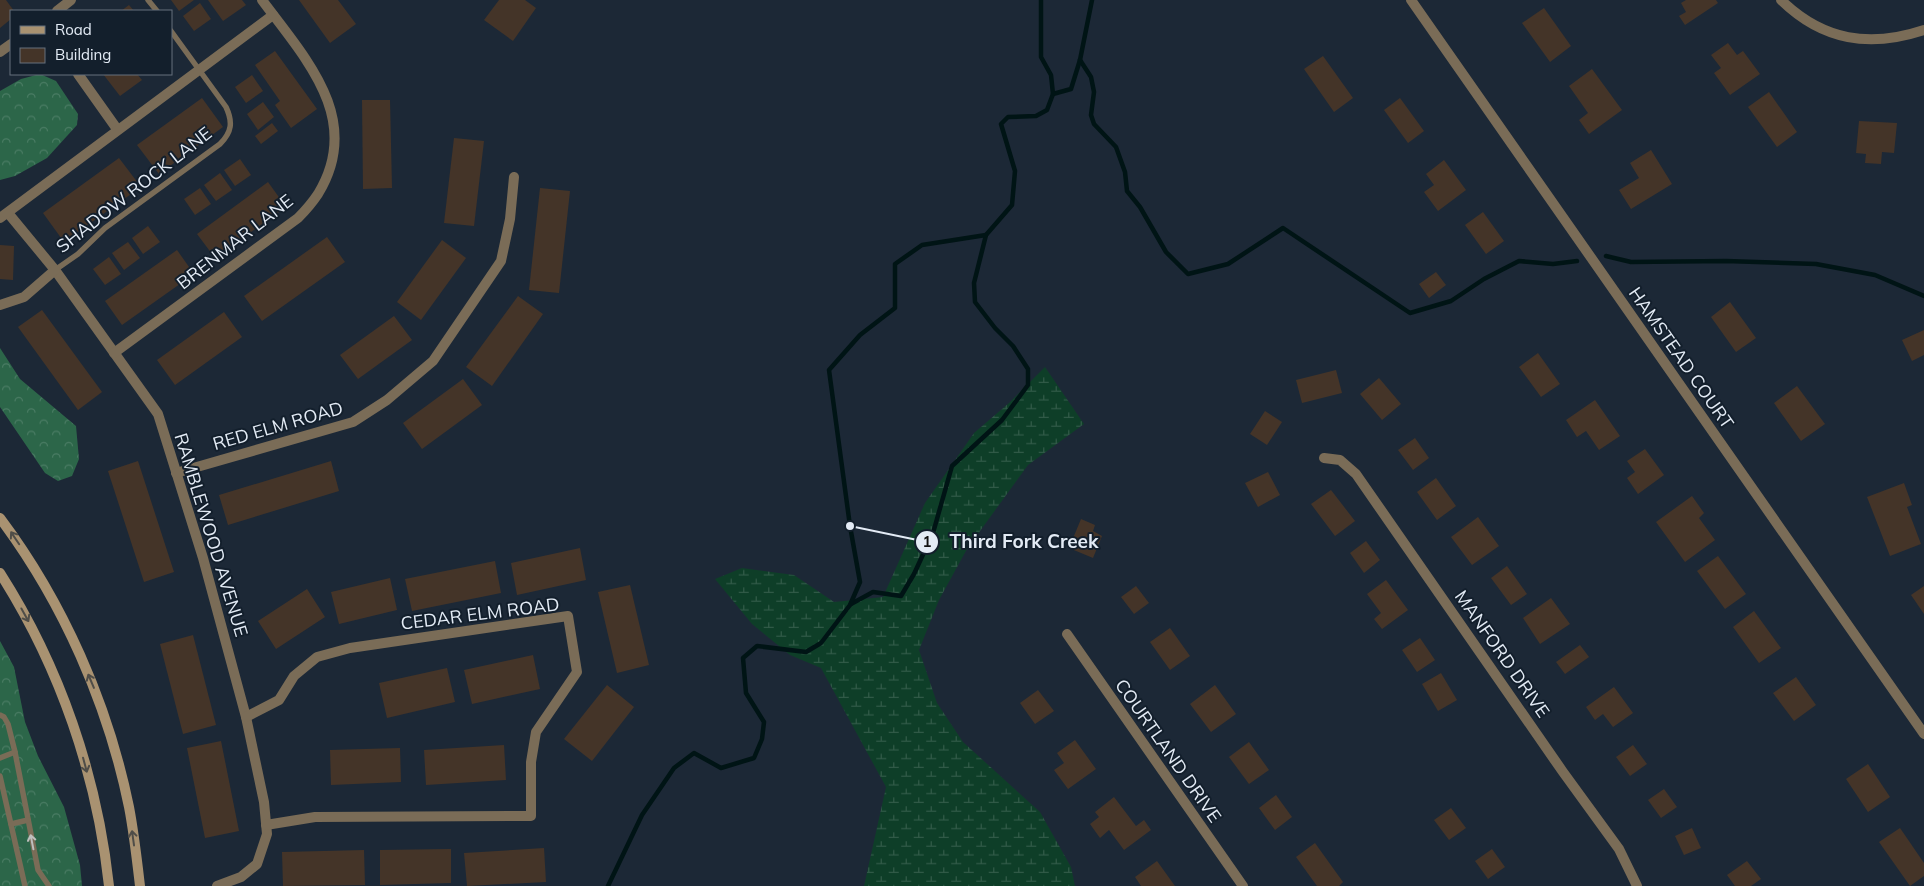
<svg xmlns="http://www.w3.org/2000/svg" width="1924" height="886" font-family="Mulish,sans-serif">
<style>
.forest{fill:url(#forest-crowns)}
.wetland{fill:url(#wetland-marsh)}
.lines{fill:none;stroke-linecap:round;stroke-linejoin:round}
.stream{stroke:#001415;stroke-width:4.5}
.building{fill:#443428}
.lane{stroke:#7a6c57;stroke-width:5.5}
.street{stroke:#7a6c57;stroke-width:10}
.secondary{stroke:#a99271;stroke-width:10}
.oneway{stroke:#4f4d48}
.oneway2{stroke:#bebfbe}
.labels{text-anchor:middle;stroke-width:4;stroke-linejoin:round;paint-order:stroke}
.street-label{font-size:18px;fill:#e3ebf5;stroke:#131f2c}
.leader{fill:none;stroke:#e3ebf5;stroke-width:2}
.callout-dot{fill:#e3ebf5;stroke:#131f2c;stroke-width:2}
.mark-label{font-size:15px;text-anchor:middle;font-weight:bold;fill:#111}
.callout-label{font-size:19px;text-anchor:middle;font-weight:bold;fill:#e3ebf5;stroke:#131f2c;stroke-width:4;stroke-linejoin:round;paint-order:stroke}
</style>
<defs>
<pattern id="forest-crowns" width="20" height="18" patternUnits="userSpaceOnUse" patternTransform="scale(1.25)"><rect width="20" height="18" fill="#2c6649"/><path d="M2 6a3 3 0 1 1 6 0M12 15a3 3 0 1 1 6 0" fill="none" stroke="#4a7c64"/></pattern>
<pattern id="wetland-marsh" width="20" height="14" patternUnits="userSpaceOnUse" patternTransform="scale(1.25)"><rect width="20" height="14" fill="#0e3e28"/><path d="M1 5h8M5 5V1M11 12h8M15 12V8" fill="none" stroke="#315a48"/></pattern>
</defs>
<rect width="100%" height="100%" fill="#1c2836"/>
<g class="forest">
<polygon points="40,74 56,81 78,114 77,125 47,158 15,176 0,180 0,91 21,79"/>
<polygon points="0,348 20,379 76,426 79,459 72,476 58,481 45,473 0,407"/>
<polygon points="0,641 14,667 25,722 38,756 64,807 80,865 82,886 0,886"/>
</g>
<polygon class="wetland" points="1045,367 1084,424 1028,465 967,549 939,600 919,650 937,703 963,742 1040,812 1071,867 1075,886 864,886 886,787 821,668 790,655 752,624 715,579 742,568 794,575 834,602 883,597 925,503 974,433 1009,403"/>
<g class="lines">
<g class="stream">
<polyline points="1080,60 1091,77 1094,92 1091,115 1094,124 1116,147 1125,172 1127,191 1140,207 1166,252 1188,274 1228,264 1283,228 1410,313 1451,301 1484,279 1519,261 1553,264 1577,261"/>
<polyline points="1053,94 1071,89 1080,60 1092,0"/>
<polyline points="1606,256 1631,262 1726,261 1816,264 1875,275 1924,296"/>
<polyline points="851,604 873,592 901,596 914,574 933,533 952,466 1002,420 1028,385 1028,369 1013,346 995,328 975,302 974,283 986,235 1012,205 1015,171 1001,124 1008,117 1036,116 1047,110 1053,94 1051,75 1041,57 1041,0"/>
<polyline points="608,886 642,815 674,768 694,753 721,768 754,758 762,739 764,722 746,693 743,658 757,646 806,652 821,643 850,605 860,582 850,526 829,370 860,335 895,308 895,264 922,245 986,235"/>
</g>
</g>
<g class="building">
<polygon points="0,0 6,0 14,11 11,11 11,19 0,28"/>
<polygon points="171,0 194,0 179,11"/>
<polygon points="208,0 242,0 246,5 223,21"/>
<polygon points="299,0 338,0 356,24 330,43"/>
<polygon points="499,0 525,0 536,8 513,41 484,20"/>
<polygon points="1686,0 1716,0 1718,3 1685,25 1679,16 1686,12 1681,3"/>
<polygon points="200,3 211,19 194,31 183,16"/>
<polygon points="129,5 134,11 121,11"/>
<polygon points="1544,8 1571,46 1550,62 1522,23"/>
<polygon points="1728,43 1737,55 1743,51 1760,74 1730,95 1714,73 1721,68 1711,55"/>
<polygon points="275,51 317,109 291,128 275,105 280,101 255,65"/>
<polygon points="1323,56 1353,98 1334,112 1304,69"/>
<polygon points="1592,69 1622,110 1589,134 1579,120 1588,113 1569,86"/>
<polygon points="103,74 137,74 142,80 120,96"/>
<polygon points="252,75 263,91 246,103 235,87"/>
<polygon points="1769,92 1797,132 1777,147 1748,107"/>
<polygon points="202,98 223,127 159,174 137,145"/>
<polygon points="1400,98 1424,131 1408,143 1384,110"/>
<polygon points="362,100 390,100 392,188 363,189"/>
<polygon points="263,102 274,117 258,130 247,114"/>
<polygon points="1859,121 1897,123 1894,153 1882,152 1881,164 1865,163 1866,154 1856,153"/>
<polygon points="272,123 278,131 261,144 255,136"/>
<polygon points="454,138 484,141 474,226 444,223"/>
<polygon points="1651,150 1672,184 1631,209 1619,190 1639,178 1630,163"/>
<polygon points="119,158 141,187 64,242 43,213"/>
<polygon points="240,159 251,175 235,186 224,170"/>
<polygon points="1444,160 1466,190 1438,211 1424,192 1434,185 1426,174"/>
<polygon points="220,173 232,190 216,201 204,185"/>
<polygon points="268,182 286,207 215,258 197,234"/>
<polygon points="200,188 211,204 195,215 184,199"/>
<polygon points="540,188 570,191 559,293 529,290"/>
<polygon points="1483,212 1504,241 1486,254 1465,225"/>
<polygon points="148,226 160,242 143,254 132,238"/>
<polygon points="327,237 345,262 262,321 244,296"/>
<polygon points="442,240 466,258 421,320 397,302"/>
<polygon points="128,242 140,258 124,270 112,253"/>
<polygon points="0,245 14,246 13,280 0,279"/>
<polygon points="177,250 194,274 122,325 105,301"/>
<polygon points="109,257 121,274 105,285 93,269"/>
<polygon points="1436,272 1446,285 1429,298 1419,284"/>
<polygon points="518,296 543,314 492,386 466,367"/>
<polygon points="1730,302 1756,338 1736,352 1711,317"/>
<polygon points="42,310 102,392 78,410 18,327"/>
<polygon points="224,312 242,337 175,385 157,360"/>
<polygon points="394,316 412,340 358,379 340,355"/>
<polygon points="1924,330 1924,355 1912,361 1902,340"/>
<polygon points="1538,353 1560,384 1541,397 1519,367"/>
<polygon points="1336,370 1342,393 1302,403 1296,380"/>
<polygon points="1379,378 1401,404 1382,420 1360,394"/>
<polygon points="463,379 482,405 422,449 403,423"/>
<polygon points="1797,386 1825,424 1801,441 1774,403"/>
<polygon points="1595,400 1620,436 1599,450 1586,431 1577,437 1566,420"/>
<polygon points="1265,411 1282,422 1267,445 1250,434"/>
<polygon points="1415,438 1429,458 1413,470 1398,450"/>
<polygon points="1645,449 1664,475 1638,494 1627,478 1635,472 1627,461"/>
<polygon points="138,461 174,572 144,582 108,471"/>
<polygon points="331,461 339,491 228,525 219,495"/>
<polygon points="1268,472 1280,495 1258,507 1245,483"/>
<polygon points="1436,478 1456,506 1437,520 1417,492"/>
<polygon points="1904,483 1912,505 1907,507 1921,544 1890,556 1867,497"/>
<polygon points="1331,490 1355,521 1335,536 1311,504"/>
<polygon points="1692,496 1704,513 1699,518 1715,540 1685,562 1656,522"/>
<polygon points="1478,517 1499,546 1472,565 1451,537"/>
<polygon points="1081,519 1095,525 1093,531 1102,536 1093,558 1069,548"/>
<polygon points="1366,541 1380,560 1364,573 1350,553"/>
<polygon points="580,548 586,580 517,595 511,563"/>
<polygon points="1718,556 1746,594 1725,609 1697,571"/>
<polygon points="495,561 501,593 412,611 405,579"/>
<polygon points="1507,566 1527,594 1511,605 1491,578"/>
<polygon points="390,578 397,610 339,624 331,592"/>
<polygon points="1386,580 1408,610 1382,629 1374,619 1381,613 1367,594"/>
<polygon points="630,585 649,665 617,673 598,592"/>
<polygon points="1136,586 1149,603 1134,614 1121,597"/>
<polygon points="1924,586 1924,614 1911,595"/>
<polygon points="307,589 325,617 276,649 258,621"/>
<polygon points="1551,598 1570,624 1540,644 1523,618"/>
<polygon points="1754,611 1781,648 1759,663 1733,627"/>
<polygon points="1170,628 1190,656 1170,670 1150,642"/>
<polygon points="193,635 216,725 183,734 160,644"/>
<polygon points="1420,638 1435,660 1417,672 1402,650"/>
<polygon points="1580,645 1589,657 1565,674 1556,662"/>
<polygon points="533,655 540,689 472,704 464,670"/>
<polygon points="447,668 455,702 387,718 379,683"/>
<polygon points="1441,673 1457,700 1438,711 1422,684"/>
<polygon points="1796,677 1816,705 1794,721 1773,693"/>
<polygon points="607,685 634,707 592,761 564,739"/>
<polygon points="1215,685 1236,714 1211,732 1190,704"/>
<polygon points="1614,687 1633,713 1613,727 1603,714 1595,720 1586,707"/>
<polygon points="1038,690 1054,711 1035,724 1020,703"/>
<polygon points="1075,740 1096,769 1068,789 1054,770 1064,763 1057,753"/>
<polygon points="221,741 239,831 205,838 187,748"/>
<polygon points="1249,742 1269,770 1249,784 1229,757"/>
<polygon points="504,745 506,780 426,785 424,750"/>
<polygon points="1633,745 1647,764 1630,776 1616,757"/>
<polygon points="400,748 401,782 331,785 330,750"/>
<polygon points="1868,764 1890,797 1868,812 1846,779"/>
<polygon points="1664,789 1677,807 1661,818 1648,800"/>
<polygon points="1276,795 1292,817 1275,830 1259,808"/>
<polygon points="1114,797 1136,826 1144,820 1151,830 1124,850 1109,830 1100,838 1090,824 1099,817 1095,812"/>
<polygon points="1451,808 1466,828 1449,840 1434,820"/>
<polygon points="1692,828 1701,848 1684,855 1675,836"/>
<polygon points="1900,828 1924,863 1924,876 1910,886 1879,842"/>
<polygon points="1315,843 1343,882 1339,886 1317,886 1296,857"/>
<polygon points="544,848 546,882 467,886 464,853"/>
<polygon points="451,849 451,883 380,885 380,850"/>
<polygon points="1492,849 1505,867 1488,879 1475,861"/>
<polygon points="364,850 365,885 283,886 282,852"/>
<polygon points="1157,861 1175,886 1141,886 1135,877"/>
<polygon points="1747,861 1761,879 1751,886 1735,886 1727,875"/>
</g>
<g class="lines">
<g class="lane">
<polyline points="148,0 157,11"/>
<path d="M55 270 78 254 105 228 220 144C232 132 233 122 226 107L171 31"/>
<polyline points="0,715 4,717 8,724 15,752 38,870 49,886"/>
<polyline points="0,758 15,752"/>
<polyline points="0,776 25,886"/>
<polyline points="11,824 28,820"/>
</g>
<g class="street">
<polyline points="1411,0 1924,734"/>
<path d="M1781 0C1823 41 1870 48 1924 30"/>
<polyline points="57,11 71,0"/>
<polyline points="0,52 11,44"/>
<polyline points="78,74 117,129"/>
<polyline points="8,213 55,270 158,414 203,558 246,717 264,802 267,834 257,864 241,877 217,886"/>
<polyline points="0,218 273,15"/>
<polyline points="0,305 24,297 55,270"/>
<path d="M114 353 298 218C305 211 312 203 318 194 364 119 305 58 262 0"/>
<polyline points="1324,458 1340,460 1356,474 1563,772 1619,849 1637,886"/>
<polyline points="176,473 353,422 387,400 433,361 501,261 510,219 514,177"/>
<polyline points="1067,634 1243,886"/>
<polyline points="246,717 279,700 294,676 317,657 350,648 568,616 577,672 536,732 531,762 531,816 315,817 266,825"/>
</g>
<g class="secondary">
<path d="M0 518C63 602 108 704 129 807 134 833 137 860 140 886"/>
<path d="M0 573C60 667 97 775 109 886"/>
</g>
</g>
<defs><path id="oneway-shaft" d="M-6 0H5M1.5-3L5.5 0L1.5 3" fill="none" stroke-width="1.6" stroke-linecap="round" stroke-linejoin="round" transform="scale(1.25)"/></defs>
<g class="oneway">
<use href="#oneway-shaft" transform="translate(15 538) rotate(-124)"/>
<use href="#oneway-shaft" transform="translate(25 615) rotate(61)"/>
<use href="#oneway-shaft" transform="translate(91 681) rotate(-113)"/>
<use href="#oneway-shaft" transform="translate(85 765) rotate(75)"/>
<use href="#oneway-shaft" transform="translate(133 838) rotate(-98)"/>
</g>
<use class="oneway2" href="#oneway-shaft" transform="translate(32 842) rotate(-101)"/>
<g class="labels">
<g class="street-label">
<text transform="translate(134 190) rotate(-38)" y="6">SHADOW ROCK LANE</text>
<text transform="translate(235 242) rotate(-38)" y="6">BRENMAR LANE</text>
<text transform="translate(1681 358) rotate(55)" y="6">HAMSTEAD COURT</text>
<text transform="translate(278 426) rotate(-16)" y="6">RED ELM ROAD</text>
<text transform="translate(211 535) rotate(73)" y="6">RAMBLEWOOD AVENUE</text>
<text transform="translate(480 614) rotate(-7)" y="6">CEDAR ELM ROAD</text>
<text transform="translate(1502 654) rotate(55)" y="6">MANFORD DRIVE</text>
<text transform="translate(1168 751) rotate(55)" y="6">COURTLAND DRIVE</text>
</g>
</g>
<path class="leader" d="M850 526L927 542"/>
<g class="callout-dot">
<circle cx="850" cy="526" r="5"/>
<circle cx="927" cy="542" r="12"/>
</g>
<g class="mark-label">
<text x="927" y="547">1</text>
</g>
<g class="callout-label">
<text x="1024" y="548">Third Fork Creek</text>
</g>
<rect x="10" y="10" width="162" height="65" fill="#131f2c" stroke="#66717c"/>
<rect x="20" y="26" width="25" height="8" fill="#a99271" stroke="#66717c"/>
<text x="55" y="35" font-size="15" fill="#e3ebf5">Road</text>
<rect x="20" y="48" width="25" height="15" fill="#443428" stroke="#66717c"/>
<text x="55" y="60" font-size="15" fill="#e3ebf5">Building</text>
</svg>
